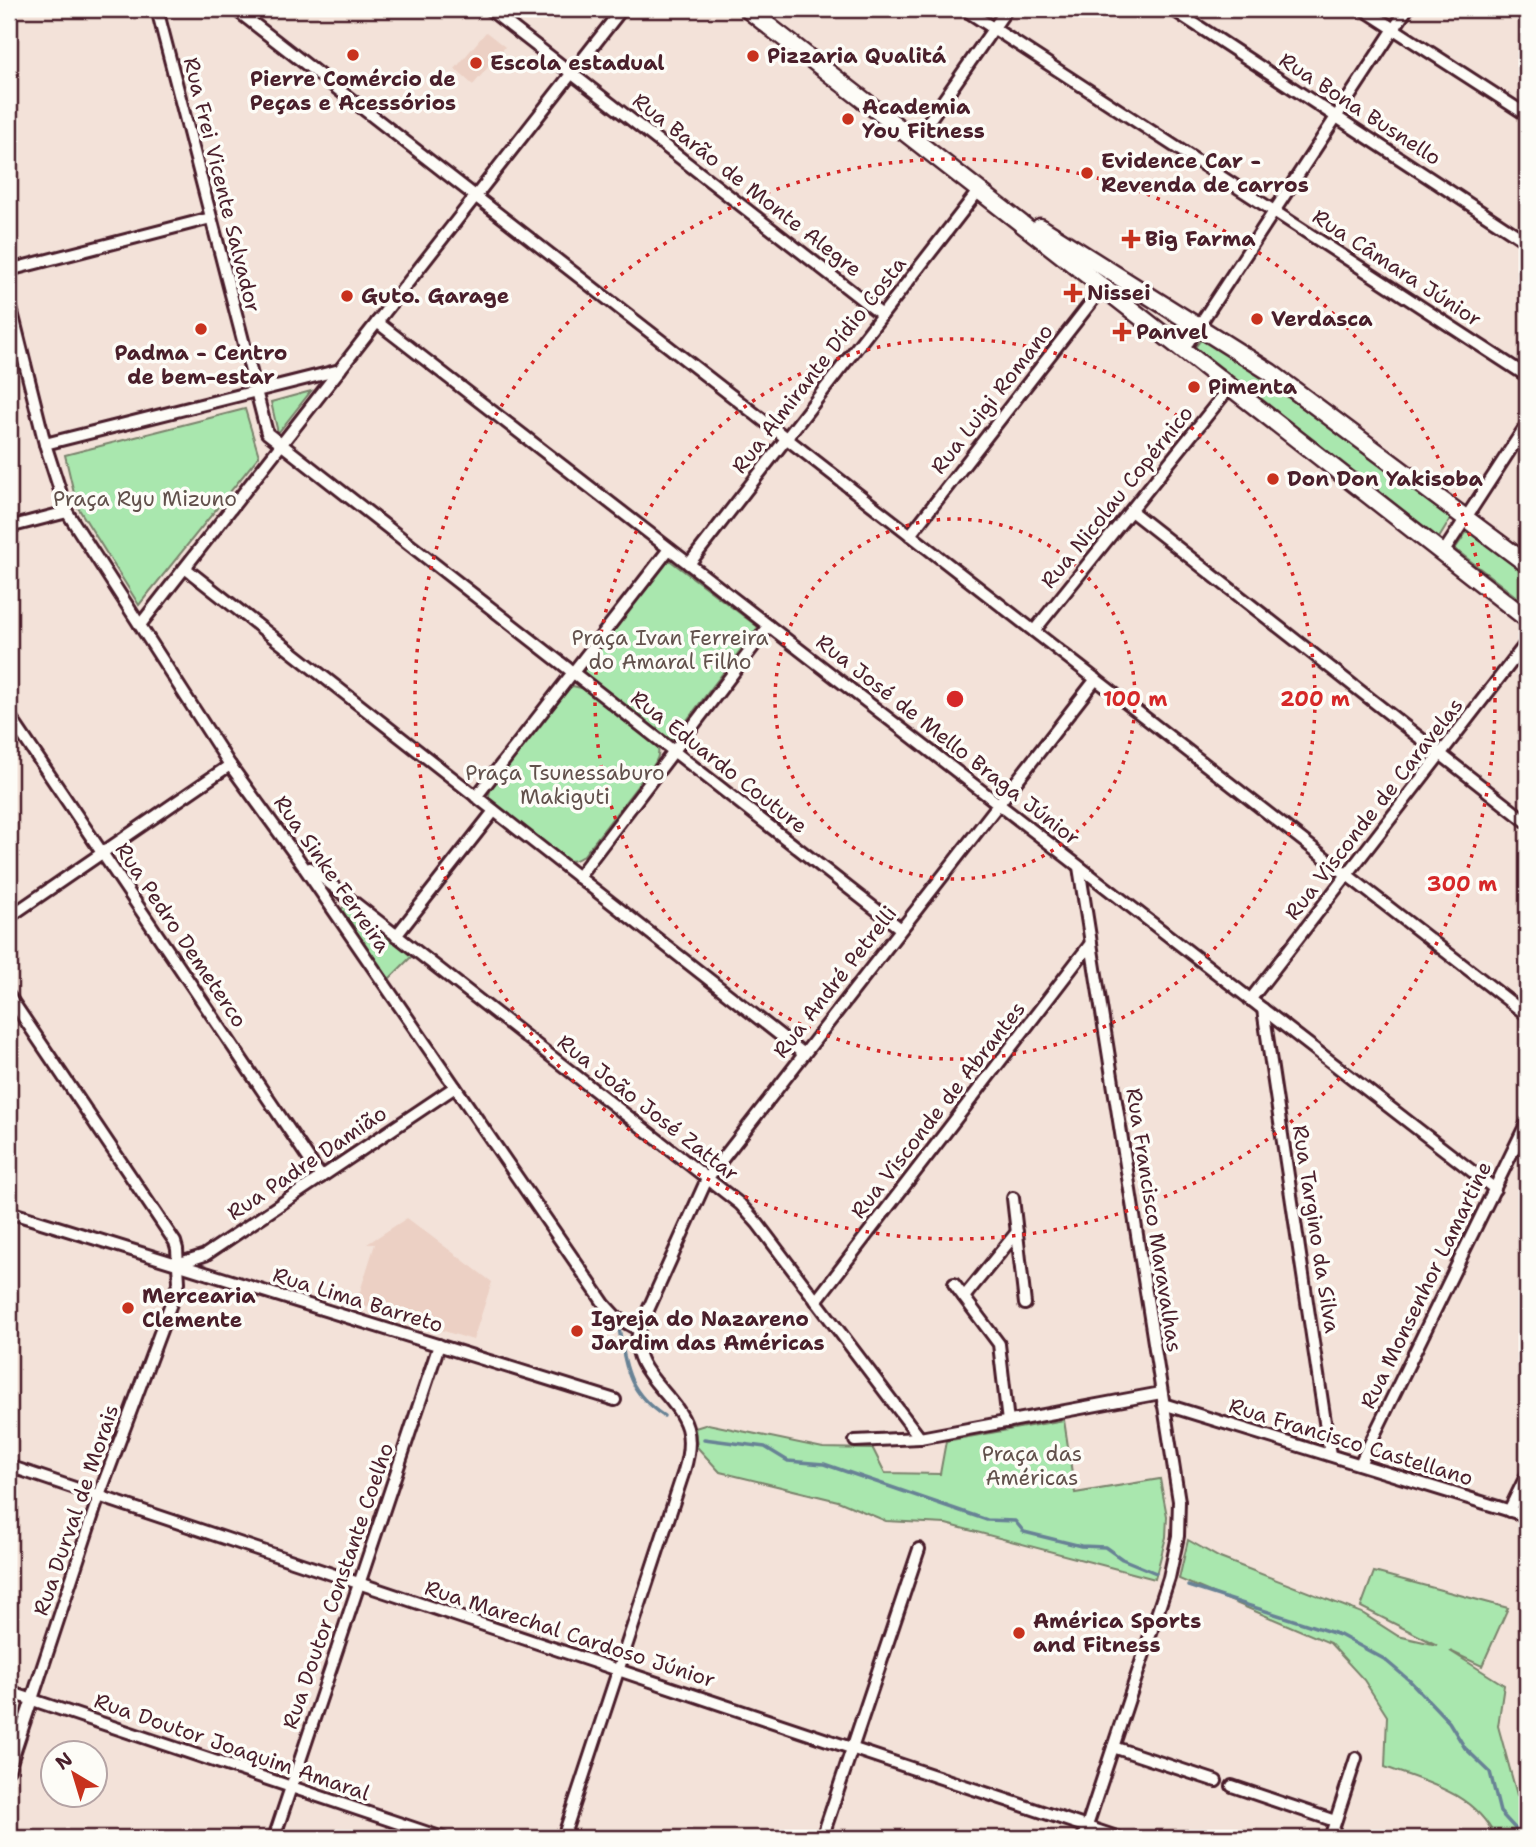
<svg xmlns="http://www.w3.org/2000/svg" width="1536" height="1847" font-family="'Shantell Sans',sans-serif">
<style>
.built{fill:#ecd0c4}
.green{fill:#a9e7ae;stroke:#7a836c;stroke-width:2}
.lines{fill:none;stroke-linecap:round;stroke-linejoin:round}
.stream{stroke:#678295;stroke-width:3.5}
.street-casing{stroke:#4a1f2b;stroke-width:16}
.secondary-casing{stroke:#4a1f2b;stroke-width:21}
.street{stroke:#fdfcf7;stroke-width:10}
.secondary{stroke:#fdfcf7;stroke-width:16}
.ring{fill:none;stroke:#d62828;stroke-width:3.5;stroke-dasharray:3.5 7}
.poi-dot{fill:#c8321e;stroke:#fdfcf7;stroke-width:2.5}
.labels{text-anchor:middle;stroke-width:7;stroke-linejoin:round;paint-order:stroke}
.poi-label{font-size:21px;font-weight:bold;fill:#4a1f2b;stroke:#fdfcf7;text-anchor:start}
.street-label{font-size:21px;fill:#4a1f2b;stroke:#fdfcf7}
.park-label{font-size:21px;fill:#62514c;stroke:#fdfcf7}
.centre{fill:#d62828;stroke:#fdfcf7;stroke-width:3.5}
.ring-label{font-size:21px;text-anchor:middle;font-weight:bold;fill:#d62828;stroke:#fdfcf7;stroke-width:7;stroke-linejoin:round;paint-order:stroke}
</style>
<rect width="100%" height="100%" fill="#f3e2d9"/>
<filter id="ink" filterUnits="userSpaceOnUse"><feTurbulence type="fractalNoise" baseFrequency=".0143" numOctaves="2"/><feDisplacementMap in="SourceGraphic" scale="14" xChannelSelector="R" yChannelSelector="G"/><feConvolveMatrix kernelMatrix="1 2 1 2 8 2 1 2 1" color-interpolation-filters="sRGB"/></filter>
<g filter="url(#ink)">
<g class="built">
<polygon points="486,32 505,47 473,85 455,69"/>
<polygon points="407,1218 492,1282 473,1340 356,1304 375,1244 367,1244"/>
</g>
<g class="green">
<polygon points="1204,336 1453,515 1439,538 1195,347"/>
<polygon points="311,391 278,433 271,402"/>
<polygon points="245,409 259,456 139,605 77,506 65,455"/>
<polygon points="1468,530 1527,572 1527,605 1455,549"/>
<polygon points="668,559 758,627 671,741 582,673"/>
<path d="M573 686 585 689C597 698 653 737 657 746 660 752 658 758 655 763L584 855C577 860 572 863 564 859L491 802 489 795 491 787 568 689Z"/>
<polygon points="345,905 382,930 414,954 388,980 339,912"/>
<polygon points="1064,1420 1075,1493 1160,1479 1167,1516 1166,1537 1155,1579 946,1524 886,1521 838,1501 720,1472 697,1447 695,1428 708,1424 823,1448 873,1449 885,1473 940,1474 946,1441"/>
<path d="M1188 1540 1220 1558 1362 1613 1398 1636 1437 1645 1361 1607 1374 1572 1508 1608 1482 1666 1450 1651 1504 1685 1498 1726 1517 1795 1527 1802V1838H1496C1474 1793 1429 1783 1385 1767L1387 1716 1364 1680 1330 1643 1179 1579Z"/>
</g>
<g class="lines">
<g class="stream">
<path d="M619 1328C626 1369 628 1392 664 1416"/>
<polyline points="704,1439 765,1447 788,1461 824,1464 987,1520 1015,1521 1024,1532 1081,1546 1105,1547 1122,1559 1156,1573"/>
<polyline points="1188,1586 1340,1635 1384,1659 1410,1681 1449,1722 1465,1748 1490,1772 1500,1812 1524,1838"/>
</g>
<g class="street-casing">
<g id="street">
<polyline points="157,9 267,433 901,929"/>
<polyline points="235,9 1527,1015"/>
<polyline points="489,9 882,315"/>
<polyline points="964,9 1527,376"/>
<polyline points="1172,9 1527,242"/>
<polyline points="1363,9 1527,115"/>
<polyline points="915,141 1007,9"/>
<polyline points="9,270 211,218"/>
<path d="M9 300 45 444 67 512 230 765 299 860 605 1305 616 1317 639 1330C627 1371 676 1392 687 1428 691 1442 688 1458 684 1471L563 1838"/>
<polyline points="377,322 1495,1189"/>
<polyline points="1183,350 1407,9"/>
<polyline points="45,444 340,370"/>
<polyline points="1131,511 1527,822"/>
<polyline points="9,527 67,512"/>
<polyline points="910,535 1103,287"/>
<polyline points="1443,553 1527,424"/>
<polyline points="689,564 979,190"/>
<polyline points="185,568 804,1054"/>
<polyline points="140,625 622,9"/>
<polyline points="1034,631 1230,387"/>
<polyline points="9,715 321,1177"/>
<polyline points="476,797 669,549"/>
<polyline points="1079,867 1179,1501 1178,1536 1169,1578 1083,1838"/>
<polyline points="310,868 740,1204 758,1224 920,1438"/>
<polyline points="578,877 769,626"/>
<polyline points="9,917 230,765"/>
<polyline points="396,936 494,811"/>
<polyline points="9,996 175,1242 177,1249 179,1282 99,1496 9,1769"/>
<polyline points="1250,1000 1527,642"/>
<polyline points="1263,1009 1330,1455"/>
<polyline points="1013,1198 1025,1304"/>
<polyline points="9,1212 615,1400"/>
<polyline points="177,1264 205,1255 455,1087"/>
<polyline points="954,1284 999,1344 1008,1422"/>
<polyline points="964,1297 1017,1232"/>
<polyline points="816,1301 1091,943"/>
<polyline points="639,1330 707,1179 1096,679"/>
<polyline points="1163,1404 1527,1516"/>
<polyline points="855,1441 920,1438 1161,1393"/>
<polyline points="1360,1464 1527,1122"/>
<polyline points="9,1466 1120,1838"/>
<polyline points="1509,1511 1527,1474"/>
<polyline points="9,1692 443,1838"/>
<polyline points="1113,1747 1216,1781"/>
<polyline points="1232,1786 1335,1821"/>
<polyline points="274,1838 439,1345"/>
<polyline points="822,1838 919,1549"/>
<polyline points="1330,1838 1356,1758"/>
</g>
</g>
<g class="secondary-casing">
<g id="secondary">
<polyline points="747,9 1527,619"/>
<polyline points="1040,227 1270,372 1527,564"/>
</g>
</g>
<use href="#street" class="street"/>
<use href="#secondary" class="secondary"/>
</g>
</g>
<g class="ring">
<circle cx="955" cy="699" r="180"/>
<circle cx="955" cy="699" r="360"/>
<circle cx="955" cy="699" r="540"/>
</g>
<g class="poi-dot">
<circle cx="353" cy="55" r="7"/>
<circle cx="753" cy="56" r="7"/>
<circle cx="476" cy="63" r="7"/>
<circle cx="848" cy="119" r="7"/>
<circle cx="1087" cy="173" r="7"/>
<path d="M1127.5 228.5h7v7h7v7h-7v7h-7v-7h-7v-7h7z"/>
<path d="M1069.5 282.5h7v7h7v7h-7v7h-7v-7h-7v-7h7z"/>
<circle cx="347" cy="296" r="7"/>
<circle cx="1257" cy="319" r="7"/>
<circle cx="201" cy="329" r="7"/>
<path d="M1118.5 321.5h7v7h7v7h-7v7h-7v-7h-7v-7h7z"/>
<circle cx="1194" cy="387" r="7"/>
<circle cx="1273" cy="479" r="7"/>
<circle cx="128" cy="1308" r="7"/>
<circle cx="577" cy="1331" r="7"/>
<circle cx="1019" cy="1633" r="7"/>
</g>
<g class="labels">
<g class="poi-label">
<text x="767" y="63">Pizzaria Qualitá</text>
<text x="490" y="70">Escola estadual</text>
<text x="353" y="86" text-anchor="middle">Pierre Comércio de<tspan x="353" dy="24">Peças e Acessórios</tspan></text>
<text x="862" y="114">Academia<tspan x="862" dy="24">You Fitness</tspan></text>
<text x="1101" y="168">Evidence Car -<tspan x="1101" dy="24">Revenda de carros</tspan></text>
<text x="1145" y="246">Big Farma</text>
<text x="1087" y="300">Nissei</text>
<text x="361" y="303">Guto. Garage</text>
<text x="1271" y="326">Verdasca</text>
<text x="1136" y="339">Panvel</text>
<text x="201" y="360" text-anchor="middle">Padma - Centro<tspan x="201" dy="24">de bem-estar</tspan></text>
<text x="1208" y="394">Pimenta</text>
<text x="1287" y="486">Don Don Yakisoba</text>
<text x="142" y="1303">Mercearia<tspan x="142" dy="24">Clemente</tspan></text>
<text x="591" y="1326">Igreja do Nazareno<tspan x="591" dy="24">Jardim das Américas</tspan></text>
<text x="1033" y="1628">América Sports<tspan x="1033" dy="24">and Fitness</tspan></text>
</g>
<g class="street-label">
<text transform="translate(1360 109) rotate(33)" y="7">Rua Bona Busnello</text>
<text transform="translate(222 185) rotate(76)" y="7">Rua Frei Vicente Salvador</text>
<text transform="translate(747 185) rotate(38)" y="7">Rua Barão de Monte Alegre</text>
<text transform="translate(1397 268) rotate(33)" y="7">Rua Câmara Júnior</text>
<text transform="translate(819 365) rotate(-52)" y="7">Rua Almirante Dídio Costa</text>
<text transform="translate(992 399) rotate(-52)" y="7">Rua Luigi Romano</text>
<text transform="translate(1117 497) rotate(-51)" y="7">Rua Nicolau Copérnico</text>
<text transform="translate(948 740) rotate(38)" y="7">Rua José de Mello Braga Júnior</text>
<text transform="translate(719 762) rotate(38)" y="7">Rua Eduardo Couture</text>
<text transform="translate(1374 809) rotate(-52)" y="7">Rua Visconde de Caravelas</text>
<text transform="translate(332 874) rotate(55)" y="7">Rua Sinke Ferreira</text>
<text transform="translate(181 935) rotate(56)" y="7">Rua Pedro Demeterco</text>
<text transform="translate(835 982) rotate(-52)" y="7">Rua André Petrelli</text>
<text transform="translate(648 1108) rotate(38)" y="7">Rua João José Zattar</text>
<text transform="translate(938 1110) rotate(-52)" y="7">Rua Visconde de Abrantes</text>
<text transform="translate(307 1163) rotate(-34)" y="7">Rua Padre Damião</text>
<text transform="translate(1154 1220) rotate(81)" y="7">Rua Francisco Maravalhas</text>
<text transform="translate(1316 1229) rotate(81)" y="7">Rua Targino da Silva</text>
<text transform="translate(1426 1285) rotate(-64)" y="7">Rua Monsenhor Lamartine</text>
<text transform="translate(358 1300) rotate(17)" y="7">Rua Lima Barreto</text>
<text transform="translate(1351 1442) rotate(17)" y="7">Rua Francisco Castellano</text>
<text transform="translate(76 1510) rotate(-71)" y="7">Rua Durval de Morais</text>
<text transform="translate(338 1586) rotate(-71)" y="7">Rua Doutor Constante Coelho</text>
<text transform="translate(570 1634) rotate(18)" y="7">Rua Marechal Cardoso Júnior</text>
<text transform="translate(232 1747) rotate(19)" y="7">Rua Doutor Joaquim Amaral</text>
</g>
<g class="park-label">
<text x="145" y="506">Praça Ryu Mizuno</text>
<text x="670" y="645">Praça Ivan Ferreira<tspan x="670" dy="24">do Amaral Filho</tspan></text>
<text x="565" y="780">Praça Tsunessaburo<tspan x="565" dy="24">Makiguti</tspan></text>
<text x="1032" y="1461">Praça das<tspan x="1032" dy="24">Américas</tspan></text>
</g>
</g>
<circle cx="955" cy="699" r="10" class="centre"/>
<g class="ring-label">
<text x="1135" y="706">100 m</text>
<text x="1315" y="706">200 m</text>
<text x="1462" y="891">300 m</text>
</g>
<rect width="1536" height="1847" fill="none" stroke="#fdfcf7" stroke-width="35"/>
<rect x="18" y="18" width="1501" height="1812" fill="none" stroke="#4a1f2b" stroke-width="2.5" filter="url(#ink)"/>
<g transform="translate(74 1774) rotate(322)"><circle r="33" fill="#fdfcf7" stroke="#b5a4a5" stroke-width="2"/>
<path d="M0-5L12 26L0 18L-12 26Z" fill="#c8321e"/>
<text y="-10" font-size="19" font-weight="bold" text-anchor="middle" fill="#4a1f2b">N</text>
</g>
</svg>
